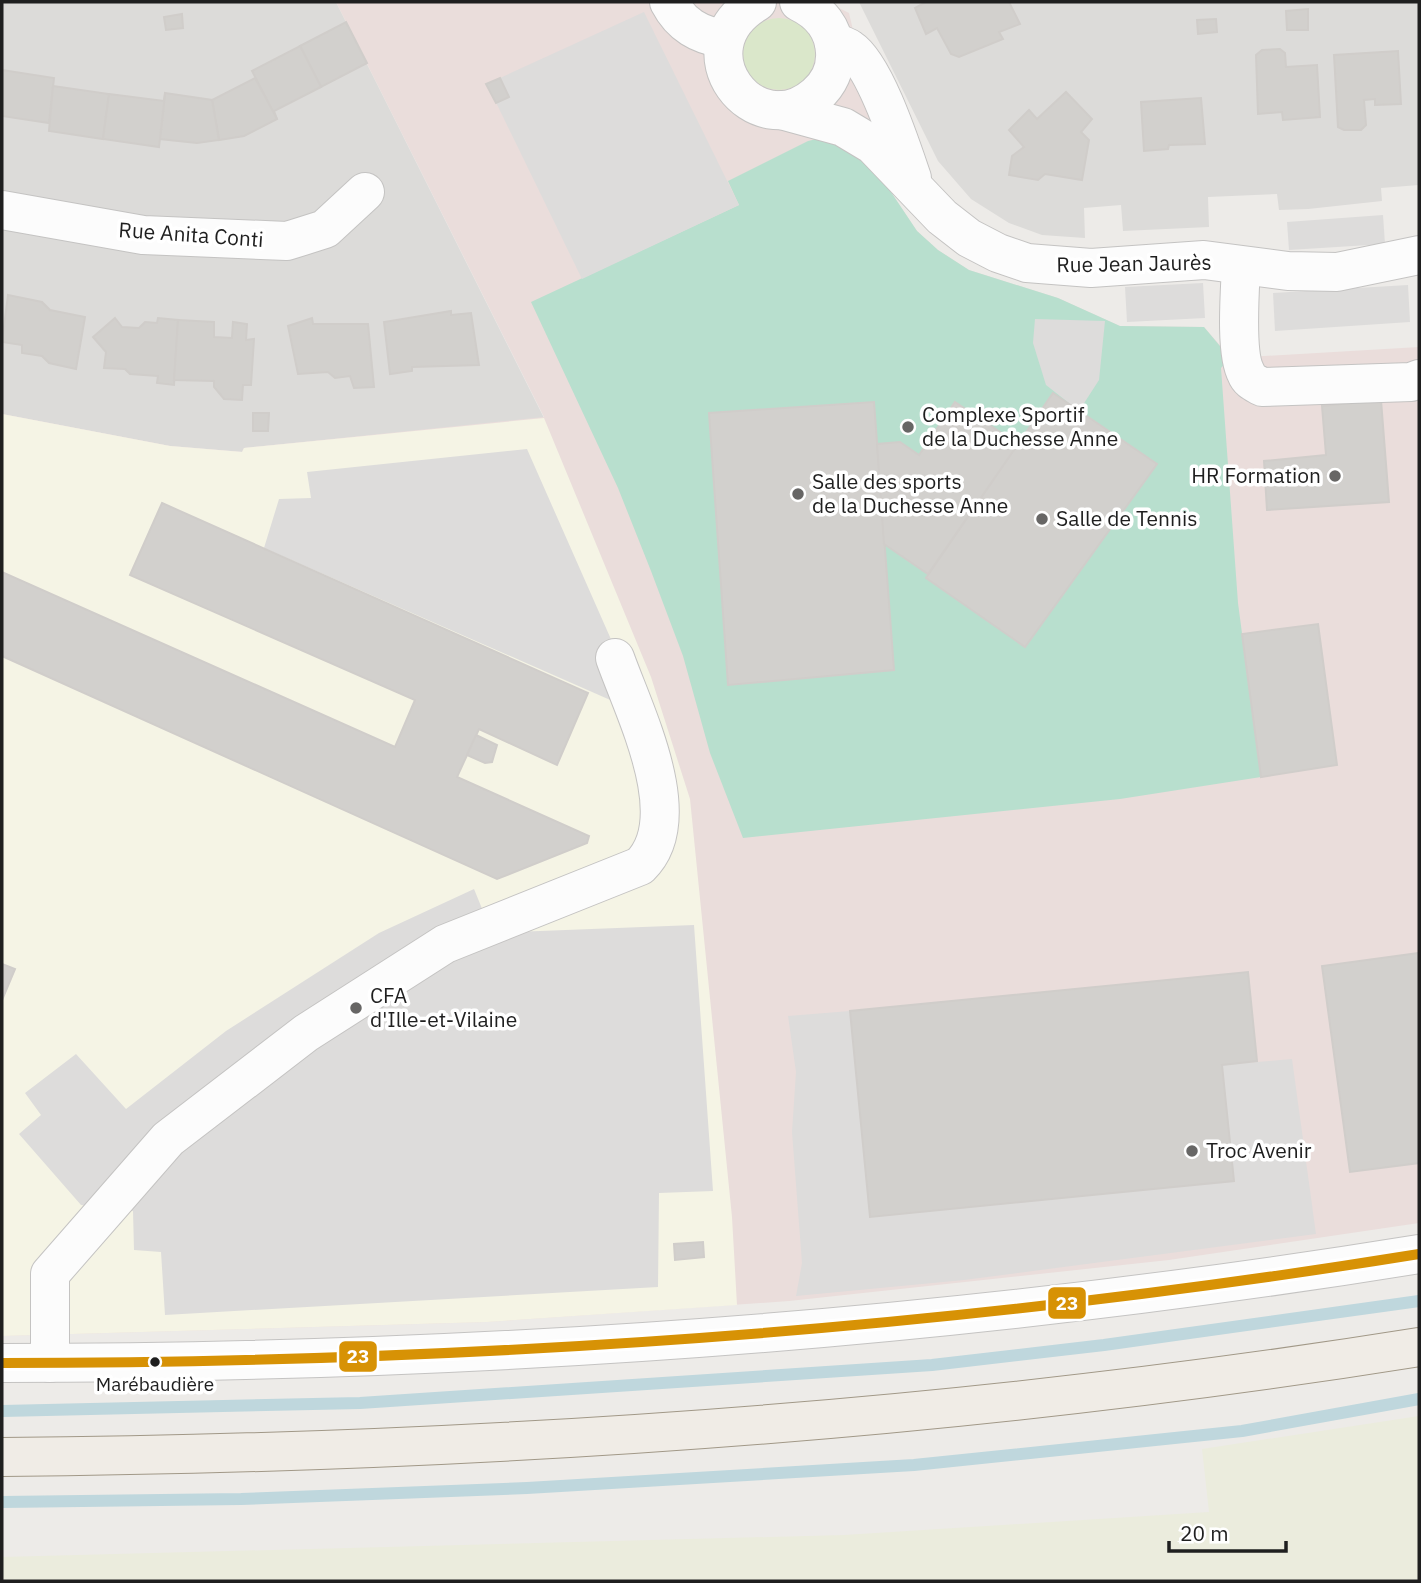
<svg xmlns="http://www.w3.org/2000/svg" width="1421" height="1583" font-family="'IBM Plex Sans',sans-serif">
<style>
.residential{fill:#dcdbd9}
.commercial{fill:#eadddb}
.education{fill:#f5f4e5}
.farmland{fill:#ebecdd}
.grass{fill:#dae7ca}
.pitch{fill:#b8dfce}
.parking{fill:#dddcdb}
.lines{fill:none;stroke-linecap:round;stroke-linejoin:round}
.stream{stroke:#bfd7dd;stroke-width:12}
.building{fill:#d2d0cd;stroke:#d0cdca;stroke-width:2}
.minor-casing{stroke:#c4c3c2;stroke-width:40}
.major-casing{stroke:#a19887;stroke-width:40}
.minor{stroke:#fcfcfc;stroke-width:38}
.major{stroke:#f0ece6;stroke-width:38}
.bus-1-casing{stroke:#fff;stroke-width:16}
.bus-1{stroke:#d79205;stroke-width:10}
.poi-dot{fill:#676665;stroke:#fff;stroke-width:2.5}
.bus-dot{fill:#1f1f1f;stroke:#fff;stroke-width:2.5}
.labels{text-anchor:middle;stroke-width:7;stroke-linejoin:round;paint-order:stroke}
.bus-label{font-size:19px;fill:#1f1f1f;stroke:#fff}
.street-label{font-size:21px;fill:#1f1f1f;stroke:#fff}
.poi-label{font-size:21px;fill:#1f1f1f;stroke:#fff;text-anchor:start}
.line-badge{stroke:#fff;stroke-width:2.5}
.badge-label{font-size:19px;text-anchor:middle;font-weight:bold;fill:#fff}
</style>
<rect width="100%" height="100%" fill="#edebe8"/>
<g class="residential">
<polygon points="2,2 336,2 544,418 244,448 243,452 170,446 2,414"/>
<polygon points="859,2 1419,2 1419,185 1381,188 1382,201 1308,209 1279,210 1277,194 1208,197 1209,227 1123,231 1121,205 1084,208 1085,238 1042,235 1009,223 971,199 938,161"/>
</g>
<polygon class="commercial" points="336,2 827,2 849,13 876,127 877,172 917,231 938,250 969,270 1058,298 1120,326 1204,327 1231,358 1419,347 1419,1223 1169,1260 789,1301 487,1322 2,1336 2,414 170,446 242,452 244,448 544,417"/>
<polygon class="education" points="2,414 170,446 242,452 244,448 544,418 651,677 690,799 732,1217 737,1305 487,1322 2,1336"/>
<polygon class="farmland" points="1419,1416 1419,1581 2,1581 2,1557 844,1535 1209,1512 1202,1449"/>
<circle class="grass" cx="779" cy="54" r="36"/>
<polygon class="pitch" points="829,136 877,171 917,231 938,250 969,270 1058,298 1120,326 1204,327 1230,358 1221,368 1238,603 1261,777 1120,799 743,838 710,753 683,656 651,571 618,488 531,302 739,205 728,181 808,141"/>
<g class="parking">
<polygon points="644,12 739,205 582,279 487,84"/>
<polygon points="1383,215 1385,244 1289,250 1287,222"/>
<polygon points="1203,283 1205,318 1127,322 1125,287"/>
<polygon points="1408,285 1410,322 1275,331 1273,293"/>
<polygon points="1035,319 1105,321 1099,380 1079,411 1046,385 1033,343"/>
<polygon points="527,449 640,705 633,710 264,548 279,499 311,498 307,472"/>
<polygon points="474,889 492,933 694,925 713,1191 659,1193 658,1287 165,1315 161,1252 134,1250 133,1211 81,1205 19,1134 41,1115 25,1093 76,1054 126,1109 226,1031 379,933"/>
<polygon points="850,1011 870,1217 1233,1181 1222,1065 1292,1059 1316,1234 964,1280 796,1296 802,1263 792,1132 796,1072 788,1016"/>
</g>
<g class="lines">
<g class="stream">
<polyline points="2,1411 360,1403 932,1365 1104,1345 1419,1301"/>
<polyline points="2,1502 241,1499 527,1488 914,1465 1242,1431 1419,1399"/>
</g>
</g>
<g class="building">
<polygon points="926,2 1009,2 1020,24 999,32 1003,39 959,57 951,54 937,28 926,34 915,8"/>
<polygon points="1308,9 1308,30 1287,30 1286,11"/>
<polygon points="182,14 183,28 166,30 164,17"/>
<polygon points="1216,19 1217,32 1198,34 1197,20"/>
<polygon points="346,22 367,63 321,87 300,46"/>
<polygon points="300,46 321,87 274,111 277,119 252,71"/>
<polygon points="1280,49 1285,53 1286,67 1317,65 1320,117 1283,120 1282,112 1258,114 1256,55 1262,50"/>
<polygon points="1398,51 1401,104 1375,105 1375,99 1364,100 1366,125 1361,130 1344,130 1338,127 1334,55"/>
<polygon points="2,70 54,78 49,123 2,116"/>
<polygon points="255,78 277,119 244,136 219,140 212,100"/>
<polygon points="500,78 509,97 496,103 486,84"/>
<polygon points="53,86 109,94 103,139 49,131"/>
<polygon points="1066,92 1092,119 1081,132 1089,140 1082,180 1045,174 1038,180 1009,175 1012,156 1024,147 1009,130 1029,110 1037,119"/>
<polygon points="165,93 212,100 219,140 197,143 160,139"/>
<polygon points="109,94 164,101 165,94 159,147 103,139"/>
<polygon points="1201,98 1205,144 1169,145 1168,149 1144,151 1141,102"/>
<polygon points="8,295 42,302 50,310 85,317 76,369 49,363 42,356 22,353 22,345 2,342"/>
<polygon points="451,311 451,315 471,313 479,365 412,367 412,371 390,374 384,322"/>
<polygon points="115,318 122,327 139,328 145,322 157,323 158,318 178,320 174,385 157,383 158,376 130,374 125,369 104,368 106,352 93,337"/>
<polygon points="312,318 313,324 368,324 374,387 354,388 350,376 335,378 328,372 298,374 288,326"/>
<polygon points="178,320 214,322 214,337 232,338 233,322 247,324 246,340 254,339 251,385 243,385 242,400 224,399 214,387 214,381 174,380"/>
<polygon points="1053,393 1157,464 1025,647 926,578"/>
<polygon points="1381,400 1389,502 1267,510 1264,461 1326,455 1322,406"/>
<polygon points="874,402 894,670 728,685 709,413"/>
<polygon points="955,402 1018,444 928,574 884,544 877,444 900,442 919,455"/>
<polygon points="253,413 269,413 268,431 253,431"/>
<polygon points="162,503 588,693 557,765 479,729 457,777 589,836 587,843 497,879 2,656 2,572 395,747 415,700 130,575"/>
<polygon points="1318,624 1337,765 1261,777 1242,634"/>
<polygon points="476,735 497,745 492,762 485,763 467,755"/>
<polygon points="1419,953 1419,1163 1350,1172 1322,966"/>
<polygon points="2,964 15,969 2,1000"/>
<polygon points="1248,972 1257,1061 1222,1065 1234,1181 870,1217 850,1011"/>
<polygon points="703,1242 704,1257 675,1260 674,1244"/>
</g>
<g class="lines">
<g class="minor-casing">
<g id="minor">
<path d="M669 2C681 25 699 35 724 39"/>
<path d="M757 2C678 49 755 148 816 95 829 84 836 68 835 52 834 28 820 12 799 2"/>
<path d="M834 43C839 44 846 46 850 49 875 65 902 149 912 178"/>
<polyline points="781,110 843,127 873,145 942,217 969,238 998,253 1027,263 1091,268 1204,260 1288,271 1337,272 1419,255"/>
<polyline points="2,210 143,235 287,241 325,229 365,192"/>
<path d="M1241 266C1240 290 1235 353 1246 373 1249 381 1255 383 1262 387L1411 382 1419 379"/>
<path d="M2 1363C477 1363 950 1330 1419 1254"/>
<path d="M50 1363V1274L168 1139 306 1033 445 944 640 866C689 819 634 712 615 658"/>
</g>
</g>
<g class="major-casing">
<path id="major" d="M2 1457C476 1453 950 1422 1419 1347"/>
</g>
<use href="#minor" class="minor"/>
<use href="#major" class="major"/>
<g class="bus-1-casing">
<path id="bus-1" d="M2 1363C477 1363 950 1330 1419 1254"/>
</g>
<use href="#bus-1" class="bus-1"/>
</g>
<g class="poi-dot">
<circle cx="908" cy="427" r="7"/>
<circle cx="1335" cy="476" r="7"/>
<circle cx="798" cy="494" r="7"/>
<circle cx="1042" cy="519" r="7"/>
<circle cx="356" cy="1008" r="7"/>
<circle cx="1192" cy="1151" r="7"/>
</g>
<circle class="bus-dot" cx="155" cy="1362" r="6"/>
<g class="labels">
<g class="bus-label">
<text x="155" y="1391">Marébaudière</text>
</g>
<g class="street-label">
<text transform="translate(191 235) rotate(4)" y="7">Rue Anita Conti</text>
<text transform="translate(1134 264) rotate(-1)" y="7">Rue Jean Jaurès</text>
</g>
<g class="poi-label">
<text x="922" y="422">Complexe Sportif<tspan x="922" dy="24">de la Duchesse Anne</tspan></text>
<text x="1321" y="483" text-anchor="end">HR Formation</text>
<text x="812" y="489">Salle des sports<tspan x="812" dy="24">de la Duchesse Anne</tspan></text>
<text x="1056" y="526">Salle de Tennis</text>
<text x="370" y="1003">CFA<tspan x="370" dy="24">d'Ille-et-Vilaine</tspan></text>
<text x="1206" y="1158">Troc Avenir</text>
</g>
</g>
<g class="line-badge">
<rect x="1047" y="1286" width="40" height="34" rx="7" fill="#d79205"/>
<rect x="338" y="1340" width="40" height="33" rx="7" fill="#d79205"/>
</g>
<g class="badge-label">
<text x="1067" y="1310">23</text>
<text x="358" y="1363">23</text>
</g>
<rect width="1421" height="1583" fill="none" stroke="#1f1f1f" stroke-width="7"/>
<path d="M1169 1541v10h117v-10" fill="none" stroke="#1f1f1f" stroke-width="3.5"/>
<text x="1180" y="1541" font-size="21" fill="#1f1f1f" stroke="#ffffff" stroke-width="5" paint-order="stroke">20 m</text>
</svg>
